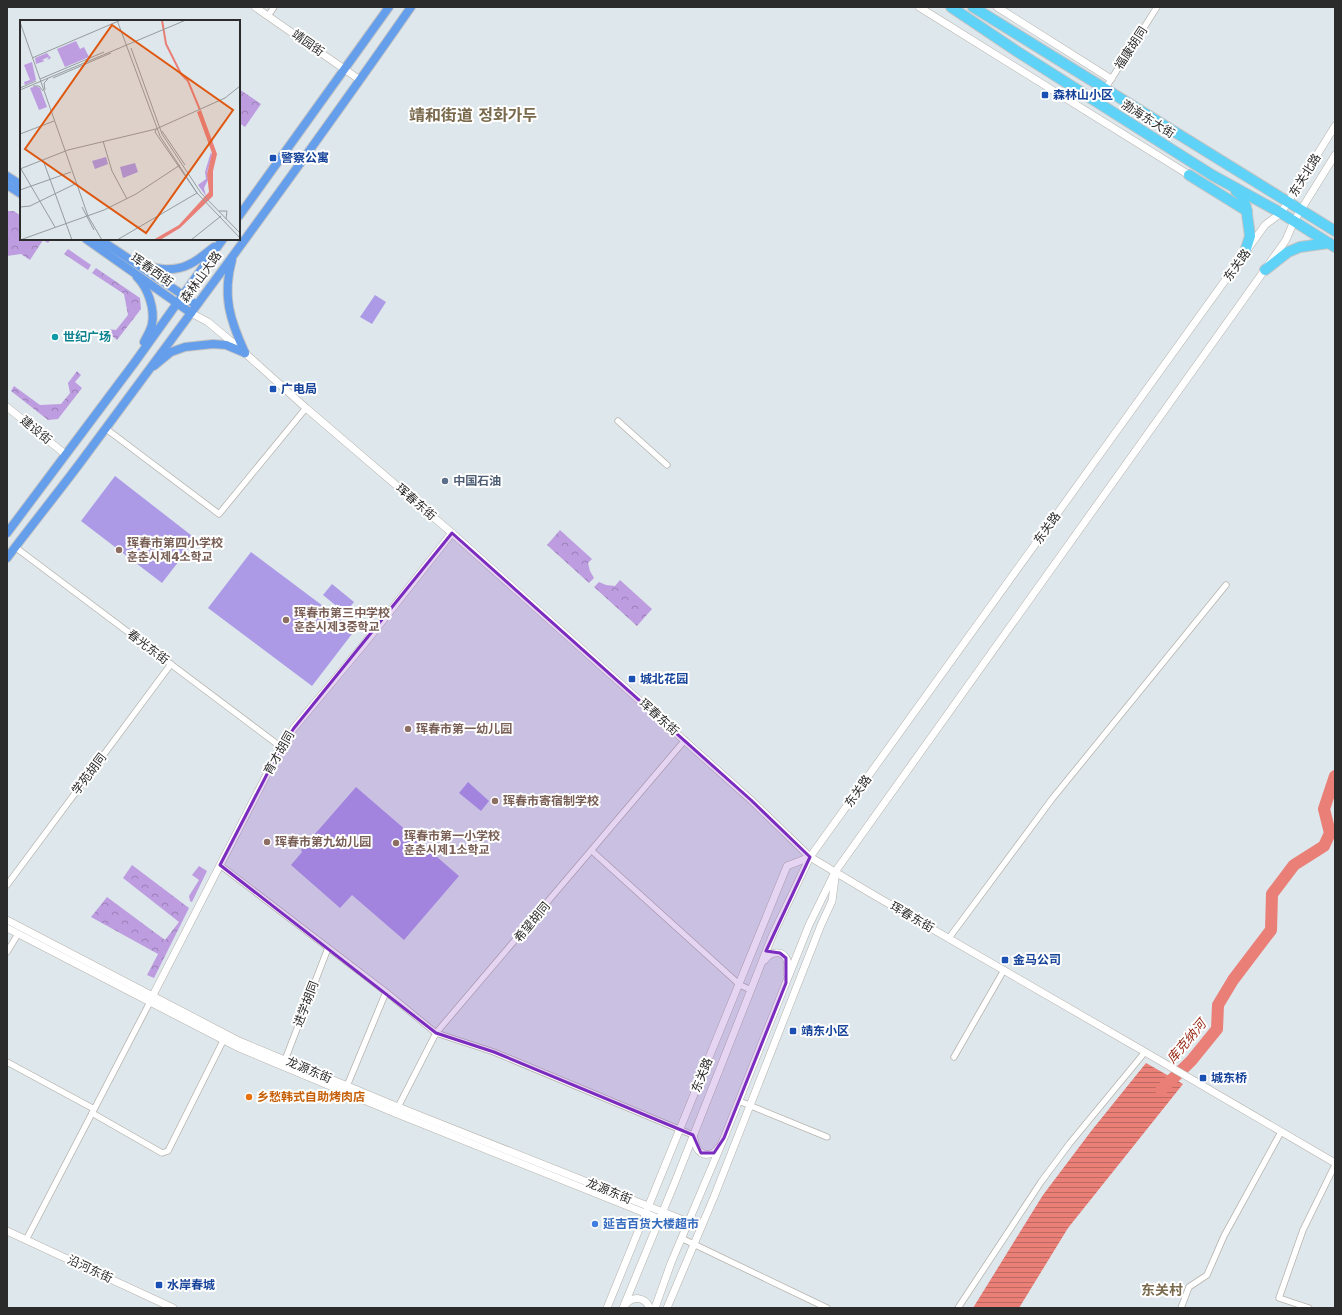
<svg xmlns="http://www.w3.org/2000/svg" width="1342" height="1315" font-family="'DejaVu Sans','Noto Sans SC','Noto Sans KR',sans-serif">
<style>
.grass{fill:#bd9de0}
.forest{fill:url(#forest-crowns)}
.pitch{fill:#ac9ae7}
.water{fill:url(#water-rules)}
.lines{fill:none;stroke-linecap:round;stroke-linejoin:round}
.river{stroke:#e97f76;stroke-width:12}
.street-casing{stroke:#b7b2ab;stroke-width:7}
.secondary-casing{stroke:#b7b2ab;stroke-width:8}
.primary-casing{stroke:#c4c4c4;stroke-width:10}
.highway-casing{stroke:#c4c4c4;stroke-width:12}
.street{stroke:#fff;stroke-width:5.5}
.secondary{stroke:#fff;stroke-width:7}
.primary{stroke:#659eeb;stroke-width:8}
.highway{stroke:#5fd2f7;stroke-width:10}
.marked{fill:#7b2cbf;fill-opacity:0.2;stroke:#7b2cbf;stroke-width:3;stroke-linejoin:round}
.transit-dot{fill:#1a4fb4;stroke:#fff;stroke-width:1.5}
.culture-dot{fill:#0f9aa8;stroke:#fff;stroke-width:1.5}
.service-dot{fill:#5c6f8a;stroke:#fff;stroke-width:1.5}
.education-dot{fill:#8d6e63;stroke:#fff;stroke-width:1.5}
.food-dot{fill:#e8710a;stroke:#fff;stroke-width:1.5}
.shop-dot{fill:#3f7fe0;stroke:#fff;stroke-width:1.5}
.labels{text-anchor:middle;stroke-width:4;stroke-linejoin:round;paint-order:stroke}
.street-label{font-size:12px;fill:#2b2b2b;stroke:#fff}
.transit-label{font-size:12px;font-weight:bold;fill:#164399;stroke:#fff;text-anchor:start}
.culture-label{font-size:12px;font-weight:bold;fill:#0d838f;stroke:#fff;text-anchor:start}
.service-label{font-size:12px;font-weight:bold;fill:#4e5e75;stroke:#fff;text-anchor:start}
.education-label{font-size:12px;font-weight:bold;fill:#785e54;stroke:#fff;text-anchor:start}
.food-label{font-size:12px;font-weight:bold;fill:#c56008;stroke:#fff;text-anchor:start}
.shop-label{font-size:12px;font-weight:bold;fill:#366cbe;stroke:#fff;text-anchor:start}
.water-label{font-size:13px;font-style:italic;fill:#972814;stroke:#fff}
.quarter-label{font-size:14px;font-weight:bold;fill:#7a6a4d;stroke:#fff}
.district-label{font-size:16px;font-weight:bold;fill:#7a6a4d;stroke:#fff}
.inset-river{fill:none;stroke:#e97f76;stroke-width:2}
.inset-road{fill:none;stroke:#969c9f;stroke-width:1}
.view{fill:#df570e;fill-opacity:0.15;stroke:#df570e;stroke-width:2}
.inset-edge{fill:none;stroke:#2b2b2b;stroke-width:2}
</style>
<defs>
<pattern id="forest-crowns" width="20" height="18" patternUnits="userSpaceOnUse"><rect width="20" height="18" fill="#bd9de0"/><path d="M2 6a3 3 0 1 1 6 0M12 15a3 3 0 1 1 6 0" fill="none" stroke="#9a80b6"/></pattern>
<pattern id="water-rules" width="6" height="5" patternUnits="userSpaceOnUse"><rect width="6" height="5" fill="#e97f76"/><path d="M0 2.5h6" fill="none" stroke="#bd6861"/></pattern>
</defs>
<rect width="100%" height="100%" fill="#dee7ec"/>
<polygon class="grass" points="199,866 207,871 192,902 190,901 189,896 199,880 192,875"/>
<g class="forest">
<polygon points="239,89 261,104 245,127 239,123"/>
<polygon points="7,211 14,211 21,216 21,239 51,239 48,243 43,240 30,260 21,254 7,256"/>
<polygon points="68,249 91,265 88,270 64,254"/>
<polygon points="96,268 140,298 141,309 117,340 111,335 106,342 102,339 108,329 116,330 128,315 124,294 92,273"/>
<polygon points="77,371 81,375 75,382 82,388 58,419 48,420 11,391 14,386 40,405 61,404 70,393 68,383"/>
<polygon points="560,530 592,559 588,563 590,571 594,578 589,583 547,545"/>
<polygon points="620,580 652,609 637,626 594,587 599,582 606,585 615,586"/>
<polygon points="132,865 189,908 154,978 147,975 158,954 91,917 107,897 165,940 179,922 123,878"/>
</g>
<g class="pitch">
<polygon points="375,295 386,302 372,324 360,317"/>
<polygon points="115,476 196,539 162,583 81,521"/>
<polygon points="251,552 355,630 312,686 208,608"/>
<polygon points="332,584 354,602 345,613 323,595"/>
<polygon points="468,782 489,801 481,811 459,793"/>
<polygon points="356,787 459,876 404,940 352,895 340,908 291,865 302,852 301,850"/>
</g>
<polygon class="water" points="1146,1063 1183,1084 1068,1228 1019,1308 973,1308 1043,1195 1092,1130"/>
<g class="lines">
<polyline class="river" points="1161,1090 1191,1061 1217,1029 1218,1005 1233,980 1271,930 1272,894 1294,865 1324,846 1330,833 1324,809 1335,776"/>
<g class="street-casing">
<g id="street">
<polyline points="268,16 274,7"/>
<polyline points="1105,89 1157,7"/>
<polyline points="618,421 667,465"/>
<polyline points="105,428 219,514 306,408"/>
<polyline points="15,547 281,747"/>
<polyline points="592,851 740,985 751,990"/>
<polyline points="220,865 386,992 436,1033 494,1052 693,1135"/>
<polyline points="7,885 171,664"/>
<polyline points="949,938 1052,799 1226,585"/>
<polyline points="7,952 18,934"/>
<polyline points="954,1057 1004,970"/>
<polyline points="285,1060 328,948"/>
<polyline points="7,1062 94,1109"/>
<polyline points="347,1086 386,992"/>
<polyline points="739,1101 827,1137"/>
<polyline points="397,1109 436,1033 685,740"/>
<polyline points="92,1113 162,1153 168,1151 225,1037"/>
<polyline points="681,1238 827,1308"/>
<polyline points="26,1240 150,1002"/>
<polyline points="958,1308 1041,1182 1070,1143 1145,1052"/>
<polyline points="1181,1308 1189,1287 1207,1275 1224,1236 1281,1132"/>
<polyline points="1309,1308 1279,1298 1303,1230 1335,1165"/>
</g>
</g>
<g class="secondary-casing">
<g id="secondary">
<polyline points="255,7 360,80"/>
<polyline points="919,7 1189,175"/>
<polyline points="997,7 1111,79"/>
<polyline points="191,313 208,322 245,353 306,408 452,533 751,800 810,857 872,894 1145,1052 1335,1163"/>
<polyline points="7,407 65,454"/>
<polyline points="7,920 239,1041 398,1107 688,1222"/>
<polyline points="7,928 237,1047 395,1113 685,1229"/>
<path d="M765 960C770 952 782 949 787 960 789 964 787 969 787 973"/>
<polyline points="151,999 281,747 294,728 365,643 452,533"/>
<path d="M693 1135C694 1139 695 1144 697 1148 702 1157 713 1156 718 1148"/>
<polyline points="7,1231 173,1308"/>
<path d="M625 1305C633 1295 645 1297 650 1308"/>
<polyline points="607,1308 787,866 810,857"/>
<polyline points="623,1308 675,1182 773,934 810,857 1265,225 1281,213 1335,126"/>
<polyline points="655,1308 671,1263 724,1138 809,925 835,872 1286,240 1294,221 1335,155"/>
<polyline points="667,1308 714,1197 821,925 832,901 835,878"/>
</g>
</g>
<g class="primary-casing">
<g id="primary">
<polyline points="7,176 21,185"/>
<polyline points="7,185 21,194"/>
<polyline points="239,216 389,7"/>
<polyline points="86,239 191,313"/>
<polyline points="99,239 183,295 196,305"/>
<path d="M232 260C222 296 230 320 245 353"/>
<path d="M141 263C156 270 175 272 190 264 199 260 206 253 214 247"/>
<path d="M137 277C148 288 155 309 152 324 151 330 147 336 144 342"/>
<polyline points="154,366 171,352 185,347 213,344 226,345 245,353"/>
<polyline points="7,533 135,362 223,239"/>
<path d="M7 558C31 526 56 495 80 463 192 312 304 161 411 7"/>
</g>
</g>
<g class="highway-casing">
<g id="highway">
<polyline points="951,7 1018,52 1212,175 1281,213 1335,247"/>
<polyline points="973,7 1335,231"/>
<polyline points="1189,175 1247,211"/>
<polyline points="1236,191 1241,195 1246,207 1250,236 1244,255"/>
<polyline points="1265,270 1288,252 1300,247 1329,243"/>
</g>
</g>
<use href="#street" class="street"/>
<use href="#secondary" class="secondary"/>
<use href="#primary" class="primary"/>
<use href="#highway" class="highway"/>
</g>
<path class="marked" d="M452 533 751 800 810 857 766 951 780 953 786 958V983L724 1138 714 1153H701L693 1135 494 1052 436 1033 220 865 281 747 294 728Z"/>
<g class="transit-dot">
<rect x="1041" y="91" width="8" height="8" rx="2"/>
<rect x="269" y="154" width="8" height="8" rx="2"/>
<rect x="269" y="385" width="8" height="8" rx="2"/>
<rect x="628" y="675" width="8" height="8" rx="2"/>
<rect x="1001" y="956" width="8" height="8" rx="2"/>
<rect x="789" y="1027" width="8" height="8" rx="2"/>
<rect x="1199" y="1074" width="8" height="8" rx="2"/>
<rect x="155" y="1281" width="8" height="8" rx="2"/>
</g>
<circle class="culture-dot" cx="55" cy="337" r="4"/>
<circle class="service-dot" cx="445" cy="481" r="4"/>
<g class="education-dot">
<circle cx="119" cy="550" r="4"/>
<circle cx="286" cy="620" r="4"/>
<circle cx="408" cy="729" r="4"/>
<circle cx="495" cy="801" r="4"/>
<circle cx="267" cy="842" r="4"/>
<circle cx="396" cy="843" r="4"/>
</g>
<circle class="food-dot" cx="249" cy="1097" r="4"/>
<circle class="shop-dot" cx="595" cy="1224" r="4"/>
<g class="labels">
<g class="street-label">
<text transform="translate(308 43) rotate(35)" y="4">靖园街</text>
<text transform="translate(1131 48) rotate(-57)" y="4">福康胡同</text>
<text transform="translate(1148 119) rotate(32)" y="4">渤海东大街</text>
<text transform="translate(1305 175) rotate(-58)" y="4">东关北路</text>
<text transform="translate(1237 265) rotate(-54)" y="4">东关路</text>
<text transform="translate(152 270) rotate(35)" y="4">珲春西街</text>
<text transform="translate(201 277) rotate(-54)" y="4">森林山大路</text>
<text transform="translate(36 430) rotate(39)" y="4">建设街</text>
<text transform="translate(416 502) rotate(41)" y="4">珲春东街</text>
<text transform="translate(1047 528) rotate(-54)" y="4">东关路</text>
<text transform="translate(148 647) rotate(37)" y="4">春光东街</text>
<text transform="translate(659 717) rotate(42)" y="4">珲春东街</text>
<text transform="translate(279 753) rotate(-60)" y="4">育才胡同</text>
<text transform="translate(89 774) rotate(-53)" y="4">学苑胡同</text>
<text transform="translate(858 791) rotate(-54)" y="4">东关路</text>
<text transform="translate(912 917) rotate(30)" y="4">珲春东街</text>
<text transform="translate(532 922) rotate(-50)" y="4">希望胡同</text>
<text transform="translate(306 1004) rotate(-69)" y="4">进学胡同</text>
<text transform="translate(309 1070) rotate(23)" y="4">龙源东街</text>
<text transform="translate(702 1075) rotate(-68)" y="4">东关路</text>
<text transform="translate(609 1191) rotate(22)" y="4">龙源东街</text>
<text transform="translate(90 1269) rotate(25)" y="4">沿河东街</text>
</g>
<g class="transit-label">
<text x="1053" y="99">森林山小区</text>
<text x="281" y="162">警察公寓</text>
<text x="281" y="393">广电局</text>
<text x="640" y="683">城北花园</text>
<text x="1013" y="964">金马公司</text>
<text x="801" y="1035">靖东小区</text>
<text x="1211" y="1082">城东桥</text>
<text x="167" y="1289">水岸春城</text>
</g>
<g class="culture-label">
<text x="63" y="341">世纪广场</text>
</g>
<g class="service-label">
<text x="453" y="485">中国石油</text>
</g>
<g class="education-label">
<text x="127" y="547">珲春市第四小学校<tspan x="127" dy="14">훈춘시제4소학교</tspan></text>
<text x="294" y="617">珲春市第三中学校<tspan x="294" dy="14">훈춘시제3중학교</tspan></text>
<text x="416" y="733">珲春市第一幼儿园</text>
<text x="503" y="805">珲春市寄宿制学校</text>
<text x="404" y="840">珲春市第一小学校<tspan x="404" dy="14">훈춘시제1소학교</tspan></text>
<text x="275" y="846">珲春市第九幼儿园</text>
</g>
<g class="food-label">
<text x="257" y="1101">乡愁韩式自助烤肉店</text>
</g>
<g class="shop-label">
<text x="603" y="1228">延吉百货大楼超市</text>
</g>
<g class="water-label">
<text transform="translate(1186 1041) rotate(-50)" y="5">库克纳河</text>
</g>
<g class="quarter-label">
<text x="1162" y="1295">东关村</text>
</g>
<g class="district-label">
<text x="473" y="121">靖和街道 정화가두</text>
</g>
</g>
<g transform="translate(20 20)">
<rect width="220" height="220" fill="#dee7ec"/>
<path d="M27 33 31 38 27 40 29 37 26 38 22 40 25 41 16 44 15 38Z" fill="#bd9de0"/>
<path d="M56 21 60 29 64 27 69 37 45 47 37 29ZM12 42 16 60 5 65 4 62 10 60 4 45ZM16 66 20 68 27 87 19 90 10 68ZM191 132 192 135 187 153 188 160 184 168 186 176 178 165 186 159 185 152Z" fill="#bd9de0"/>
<path d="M86 137 88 144 75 149 72 141ZM115 143 118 152 103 158 100 147Z" fill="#ac9ae7"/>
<path d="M181 90 197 134 193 151V176L160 208 140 220H133L159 205 189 172 187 154 192 133 177 92Z" fill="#e97f76"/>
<path class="inset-river" d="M142 0 146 24 161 54 168 61 180 90"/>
<path class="inset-road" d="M97 0 140 116 177 173 220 218M0 2 68 196 82 220M111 28 142 114 181 173 220 213M12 38 101 0M33 58 91 33M20 59 84 32M13 66H19L23 71M0 68 16 61M0 70 166 0M25 70 24 63 28 59M142 111 165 145M0 114 34 101M83 121 92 151 107 179M23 140 52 220M0 149 48 130 136 109 205 78 220 66M1 149 35 207M0 170 51 152M0 187 10 186 55 164M62 187 74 210M199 191H207L206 199M0 220 84 190 116 174 160 145M97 220 177 173 135 112 136 109M171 220 201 196"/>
<path class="view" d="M92 5 213 90 126 213 5 129Z"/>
<rect width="220" height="220" class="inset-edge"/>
</g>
<rect width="1342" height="1315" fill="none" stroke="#2b2b2b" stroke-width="16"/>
</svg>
